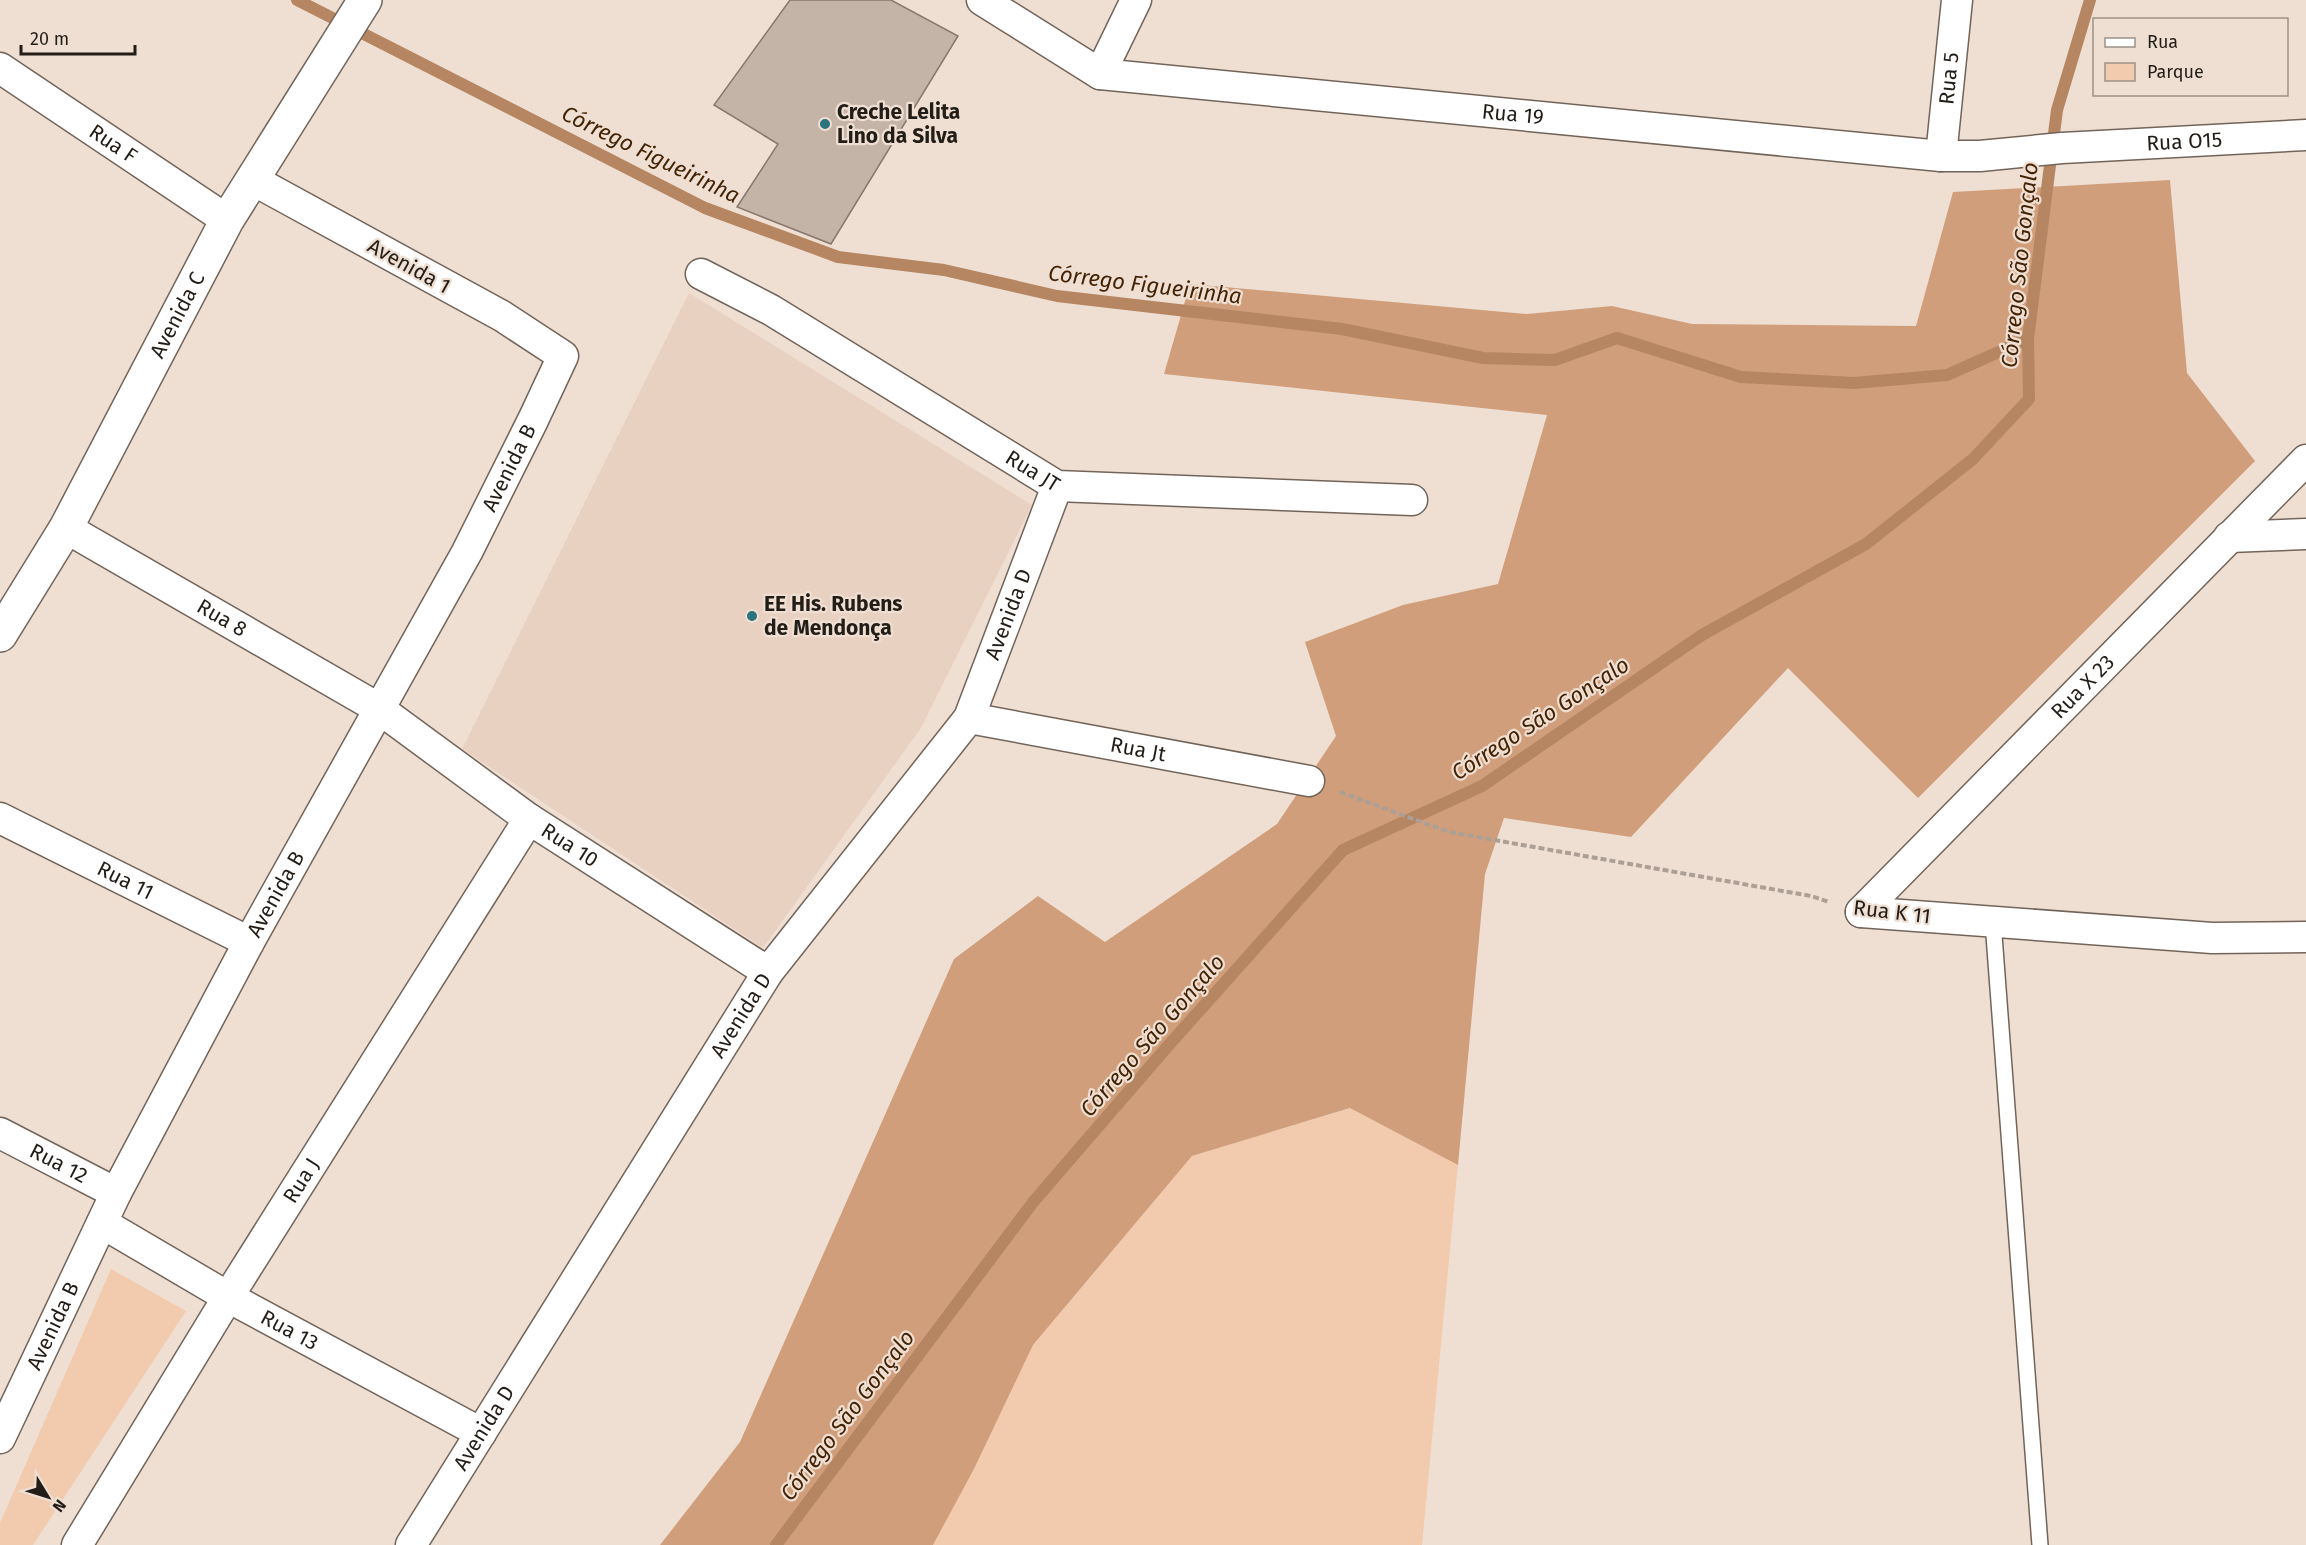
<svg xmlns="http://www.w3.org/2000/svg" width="2306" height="1545" font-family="'Fira Sans',sans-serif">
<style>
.built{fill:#e9d1c2}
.green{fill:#f2cbaf}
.forest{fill:#d09e7a}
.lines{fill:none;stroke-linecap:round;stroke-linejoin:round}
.stream{stroke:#b68662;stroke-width:12}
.building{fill:#c4b4a8;stroke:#87786e;stroke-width:1.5}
.lane-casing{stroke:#73645a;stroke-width:18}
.street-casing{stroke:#73645a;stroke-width:33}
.secondary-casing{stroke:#73645a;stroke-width:36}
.path{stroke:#ac9f96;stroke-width:4;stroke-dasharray:6 3;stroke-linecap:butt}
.lane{stroke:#fff;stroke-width:15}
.street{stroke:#fff;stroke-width:30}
.secondary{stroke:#fff;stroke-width:33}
.poi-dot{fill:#2b737d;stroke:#efdfd3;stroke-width:2}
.labels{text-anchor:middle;stroke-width:4.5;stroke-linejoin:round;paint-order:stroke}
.street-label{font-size:21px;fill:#231d18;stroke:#efdfd3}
.poi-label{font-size:21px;font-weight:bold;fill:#231d18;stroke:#efdfd3;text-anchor:start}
.water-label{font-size:22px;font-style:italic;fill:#442305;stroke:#efdfd3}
</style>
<rect width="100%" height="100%" fill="#efdfd3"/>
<polygon class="built" points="689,293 1032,505 921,728 763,948 462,749"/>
<g class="green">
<polygon points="1351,1108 1458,1165 1422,1545 933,1545 974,1469 1033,1345 1192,1156"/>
<polygon points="111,1269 186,1311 33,1545 0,1545 0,1523"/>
</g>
<polygon class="forest" points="2170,180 2187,373 2255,461 1918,798 1788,668 1631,837 1504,818 1485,874 1458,1165 1350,1108 1192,1156 1033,1345 974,1469 933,1545 660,1545 740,1442 954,959 1038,896 1105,942 1277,824 1336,736 1305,642 1403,605 1498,584 1547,415 1164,374 1190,284 1527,314 1612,306 1692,324 1916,326 1953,192"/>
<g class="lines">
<g class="stream">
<polyline points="297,0 705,208 838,257 944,270 1057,296 1342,329 1483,358 1555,360 1617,338 1741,377 1854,383 1947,375 2028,339"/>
<polyline points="776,1545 1034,1201 1167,1047 1343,850 1482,786 1702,635 1866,544 1973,459 2029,399 2028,339 2057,110 2090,0"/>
</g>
</g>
<polygon class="building" points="790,0 891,0 958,36 831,244 737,207 778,144 714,105"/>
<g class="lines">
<g class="lane-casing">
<polyline id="lane" points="1993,922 2040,1545"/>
</g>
<g class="street-casing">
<g id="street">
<path id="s1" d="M982 0 1100 74 1941 156H1980L2062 148 2306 135"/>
<path id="s2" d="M0 68 227 220"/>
<polyline points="1100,74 1136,0"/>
<path id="s3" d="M1941 156 1957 0"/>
<path id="s4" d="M701 274 771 310 1057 486 1412 500"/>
<path id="s5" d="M66 528 378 708 529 819 768 972"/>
<polyline points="2229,537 2306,534"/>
<path id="s6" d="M969 718 1309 781"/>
<path id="s7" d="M0 818 249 942"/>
<path id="s8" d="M1861 912 2306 460"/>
<polyline points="1861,912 2212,938 2306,937"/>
<path id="s9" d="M0 1133 116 1193"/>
<path id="s10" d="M102 1223 228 1297 481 1433"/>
<path id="s11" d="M0 1438 116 1193 249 942 467 552 533 420 563 356 502 316 253 180"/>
<path id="s12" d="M77 1545 228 1297 529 819"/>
<path id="s13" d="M411 1545 768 972 969 718 1057 486"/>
</g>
</g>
<g class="secondary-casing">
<g id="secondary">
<path id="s14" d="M0 635 66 528 227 220 365 0"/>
</g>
</g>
<polyline class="path" points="1340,792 1449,832 1811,896 1829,902"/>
<use href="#lane" class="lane"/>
<use href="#street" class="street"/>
<use href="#secondary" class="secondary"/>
</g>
<g class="poi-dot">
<circle cx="825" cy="124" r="6"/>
<circle cx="752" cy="616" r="6"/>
</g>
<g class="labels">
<g class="street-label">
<text dy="7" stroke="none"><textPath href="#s3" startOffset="78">Rua 5</textPath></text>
<text dy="7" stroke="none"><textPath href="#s1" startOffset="554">Rua 19</textPath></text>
<text dy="7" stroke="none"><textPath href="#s1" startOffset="1228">Rua O15</textPath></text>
<text dy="7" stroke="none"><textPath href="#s2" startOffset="136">Rua F</textPath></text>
<text transform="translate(409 266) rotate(29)" y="7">Avenida 1</text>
<text dy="7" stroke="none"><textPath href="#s14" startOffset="366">Avenida C</textPath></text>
<text dy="7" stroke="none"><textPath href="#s11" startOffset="1096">Avenida B</textPath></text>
<text dy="7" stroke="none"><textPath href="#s4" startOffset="386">Rua JT</textPath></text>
<text dy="7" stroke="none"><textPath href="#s13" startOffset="1110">Avenida D</textPath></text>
<text dy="7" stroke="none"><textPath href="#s5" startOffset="180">Rua 8</textPath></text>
<text dy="7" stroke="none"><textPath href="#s8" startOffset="316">Rua X 23</textPath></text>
<text dy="7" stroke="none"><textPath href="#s6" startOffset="172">Rua Jt</textPath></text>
<text dy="7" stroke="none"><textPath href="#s5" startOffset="596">Rua 10</textPath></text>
<text dy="7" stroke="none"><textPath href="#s7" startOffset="140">Rua 11</textPath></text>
<text dy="7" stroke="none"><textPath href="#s11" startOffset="610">Avenida B</textPath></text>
<text transform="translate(1892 912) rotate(7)" y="7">Rua K 11</text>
<text dy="7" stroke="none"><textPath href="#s13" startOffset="624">Avenida D</textPath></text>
<text dy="7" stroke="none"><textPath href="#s9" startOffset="66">Rua 12</textPath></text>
<text dy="7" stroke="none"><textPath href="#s12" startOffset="428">Rua J</textPath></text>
<text dy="7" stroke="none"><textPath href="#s11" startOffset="124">Avenida B</textPath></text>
<text dy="7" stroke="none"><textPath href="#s10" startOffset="216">Rua 13</textPath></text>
<text dy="7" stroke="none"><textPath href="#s13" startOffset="138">Avenida D</textPath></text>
</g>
<g class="poi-label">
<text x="837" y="119">Creche Lelita<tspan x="837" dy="24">Lino da Silva</tspan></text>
<text x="764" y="611">EE His. Rubens<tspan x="764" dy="24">de Mendonça</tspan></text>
</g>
<g class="water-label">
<text transform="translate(651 154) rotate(26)" y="8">Córrego Figueirinha</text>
<text transform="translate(2019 265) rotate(-84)" y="8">Córrego São Gonçalo</text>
<text transform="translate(1145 284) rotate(7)" y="8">Córrego Figueirinha</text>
<text transform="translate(1540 718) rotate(-33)" y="8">Córrego São Gonçalo</text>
<text transform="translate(1152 1035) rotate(-49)" y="8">Córrego São Gonçalo</text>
<text transform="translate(847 1415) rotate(-53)" y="8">Córrego São Gonçalo</text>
</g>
</g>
<rect x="2093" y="18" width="195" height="78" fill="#efdfd3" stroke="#9d9188" stroke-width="1.5"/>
<rect x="2105" y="38" width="30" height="9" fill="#ffffff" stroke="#9d9188" stroke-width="1.5"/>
<text x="2147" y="48" font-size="18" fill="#231d18">Rua</text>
<rect x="2105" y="63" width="30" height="18" fill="#f2cbaf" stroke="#9d9188" stroke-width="1.5"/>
<text x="2147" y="78" font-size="18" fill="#231d18">Parque</text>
<g transform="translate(48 1497) rotate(128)" stroke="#efdfd3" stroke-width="4.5" paint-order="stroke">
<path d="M0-4.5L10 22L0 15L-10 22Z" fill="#231d18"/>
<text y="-9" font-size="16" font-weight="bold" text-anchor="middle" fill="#231d18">N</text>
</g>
<path d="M21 45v9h114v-9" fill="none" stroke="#231d18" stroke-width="3"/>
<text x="30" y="45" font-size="18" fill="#231d18" stroke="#efdfd3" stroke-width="4.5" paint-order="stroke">20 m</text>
</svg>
